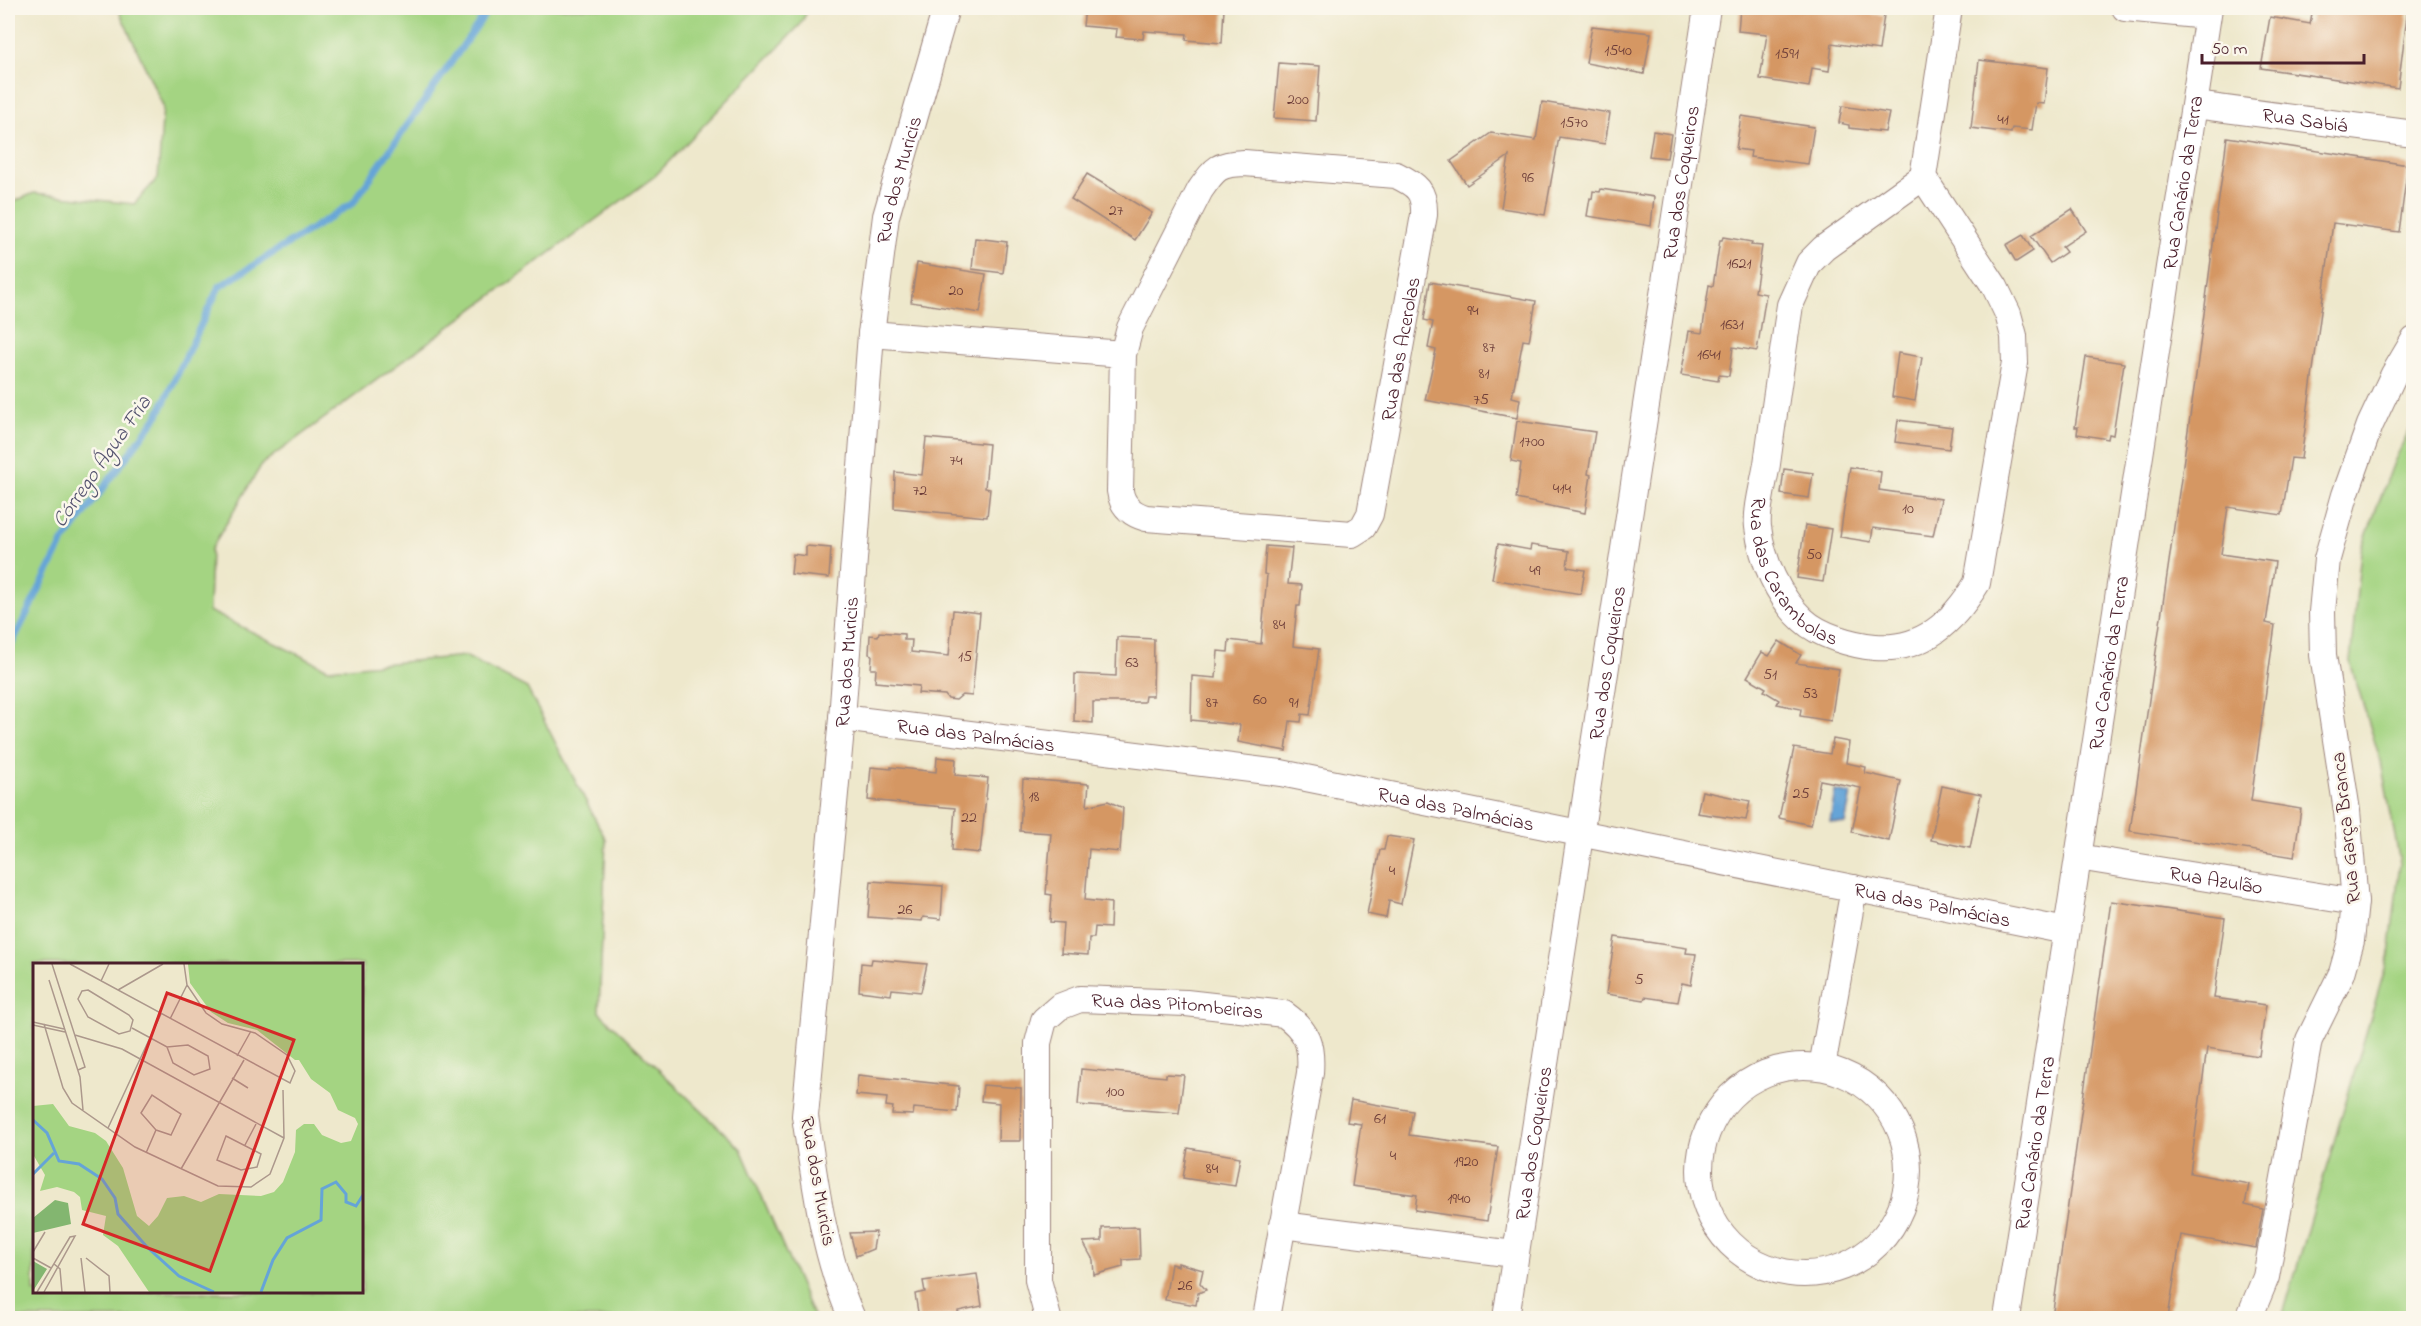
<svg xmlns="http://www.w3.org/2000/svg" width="2421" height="1326" font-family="'Indie Flower',sans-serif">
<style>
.green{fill:#a4d482;stroke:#777a56;stroke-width:1.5;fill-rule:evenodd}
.water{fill:#65a4d7;stroke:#586281;stroke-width:1.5}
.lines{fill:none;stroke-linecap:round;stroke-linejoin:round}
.stream{stroke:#65a4d7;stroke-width:7}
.building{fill:#d59764}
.minor-casing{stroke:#9c847c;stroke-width:28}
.minor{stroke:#fff;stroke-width:26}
.labels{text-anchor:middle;stroke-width:5;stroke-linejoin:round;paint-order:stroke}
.number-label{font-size:16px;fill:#6d3d39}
.street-label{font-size:20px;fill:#4a1f2b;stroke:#fbf7ec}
.water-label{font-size:21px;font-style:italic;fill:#555470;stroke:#fbf7ec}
.inset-river{fill:none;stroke:#65a4d7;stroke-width:3}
.inset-road{fill:none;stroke:#ac988c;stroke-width:1.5}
.view{fill:#d62828;fill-opacity:0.15;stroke:#d62828;stroke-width:3}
.inset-edge{fill:none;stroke:#4a1f2b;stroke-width:3}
</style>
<rect width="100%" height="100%" fill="#fbf7ec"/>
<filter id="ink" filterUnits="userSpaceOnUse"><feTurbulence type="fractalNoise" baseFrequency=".0167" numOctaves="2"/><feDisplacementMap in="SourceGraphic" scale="12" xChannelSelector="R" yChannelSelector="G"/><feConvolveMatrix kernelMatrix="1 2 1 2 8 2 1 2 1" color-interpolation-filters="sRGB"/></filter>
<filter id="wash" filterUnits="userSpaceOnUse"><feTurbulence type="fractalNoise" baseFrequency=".008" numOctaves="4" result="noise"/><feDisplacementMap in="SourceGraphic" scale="24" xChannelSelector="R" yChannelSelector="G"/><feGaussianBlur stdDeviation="1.35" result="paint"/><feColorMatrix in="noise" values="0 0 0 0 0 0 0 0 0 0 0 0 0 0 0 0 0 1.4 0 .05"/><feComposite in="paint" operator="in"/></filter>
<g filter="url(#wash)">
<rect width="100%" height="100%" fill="#eee8cc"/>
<g class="green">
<path d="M121 8H809L800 25 655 176 262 464 211 549 209 611 328 669 465 656 527 688 606 840 599 1012 741 1149 814 1318H8V204L34 193 134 204 158 178 163 106 120 13ZM34 964H362V1292H34Z"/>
<polygon points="2413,423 2413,1318 2282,1318 2389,955 2400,863 2381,762 2350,662 2361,550 2394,462"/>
</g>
<polygon class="water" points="1835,791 1851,794 1845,824 1830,822"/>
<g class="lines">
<polyline class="stream" points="8,651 63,542 158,415 219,287 353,203 483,17 485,8"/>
</g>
<g id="blocks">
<g class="building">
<polygon points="1085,8 1224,8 1222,43 1186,40 1187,34 1144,31 1143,39 1116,37 1117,29 1083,26"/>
<polygon points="1740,8 1835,8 1835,11 1884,15 1879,50 1832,43 1829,71 1812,68 1809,87 1760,79 1767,34 1738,31"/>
<polygon points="2313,8 2408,8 2398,88 2261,68 2270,17 2310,24"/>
<polygon points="1592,26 1651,33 1644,74 1586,63"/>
<polygon points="1979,60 2048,68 2044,104 2036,103 2032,130 2012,128 2011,133 1971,128"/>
<polygon points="1279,63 1320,66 1316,121 1274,118"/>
<polygon points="1542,102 1610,113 1605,144 1559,137 1545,215 1501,208 1509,156 1467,185 1451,161 1491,133 1536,140"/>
<polygon points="1842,106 1889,113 1885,132 1849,128 1849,125 1839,123"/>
<polygon points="1741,116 1814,127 1808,164 1750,157 1751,151 1736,149"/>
<polygon points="1653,131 1671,134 1667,158 1649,156"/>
<polygon points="2227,137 2408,165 2399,232 2333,223 2301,459 2291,458 2282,515 2228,507 2221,554 2275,562 2266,623 2275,625 2251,801 2301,809 2294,857 2130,831 2196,375"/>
<polygon points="1087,174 1152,213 1135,240 1071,199"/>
<polygon points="1601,189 1654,197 1651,226 1587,216 1590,198 1592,199 1593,191 1600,192"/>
<polygon points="2072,209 2086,231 2062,247 2066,252 2050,263 2031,236"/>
<polygon points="2023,235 2033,251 2016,262 2006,245"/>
<polygon points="1723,237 1752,242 1751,245 1762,246 1755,292 1766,294 1757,351 1733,347 1729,376 1719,375 1718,381 1681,375 1689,331 1702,333 1709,285 1713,286 1720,240 1722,240"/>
<polygon points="975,238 1007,242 1003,273 972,269"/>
<polygon points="917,263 986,274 980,313 911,302"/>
<polygon points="1430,282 1536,301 1529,341 1523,340 1512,397 1520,399 1517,418 1425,400 1436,350 1428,348 1433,322 1424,320"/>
<polygon points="1898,353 1922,357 1915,401 1892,397"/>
<polygon points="2086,357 2124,363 2113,435 2109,434 2108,439 2077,434 2078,427 2075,427"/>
<polygon points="1898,420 1952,427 1949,449 1895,442"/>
<polygon points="1517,421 1595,432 1588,474 1591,475 1585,513 1516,499 1521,463 1511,461"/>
<polygon points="926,438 989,444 985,488 990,489 987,517 894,508 895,472 922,475"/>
<polygon points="1850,467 1881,472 1879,490 1941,499 1933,536 1873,528 1871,542 1840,537"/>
<polygon points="1784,469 1813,473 1809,498 1781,494"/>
<polygon points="1805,525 1831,529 1823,582 1797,578"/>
<polygon points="1498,544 1530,550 1531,545 1569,551 1567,567 1585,570 1581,594 1492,579"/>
<polygon points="806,546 831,548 829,578 791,574 793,554 806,556"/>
<polygon points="1266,546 1292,548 1288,584 1302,585 1300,606 1297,606 1293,646 1319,649 1310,715 1302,714 1301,722 1290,721 1286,751 1238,742 1240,725 1191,720 1192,676 1216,678 1218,651 1228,652 1229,640 1261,644 1267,575 1264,574"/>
<polygon points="953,610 980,613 972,696 962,695 956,700 948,699 945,695 918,693 919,686 875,682 876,669 871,669 872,655 869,654 870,635 878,636 879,632 904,634 904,640 912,640 911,652 949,656"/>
<polygon points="1117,637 1154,639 1153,696 1145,696 1144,702 1093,702 1093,723 1074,721 1075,674 1116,676"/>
<polygon points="1779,641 1801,655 1796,663 1839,669 1831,721 1800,716 1801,709 1777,704 1779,700 1764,691 1766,688 1747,677 1762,652 1769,656"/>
<polygon points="1833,739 1849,742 1846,763 1866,767 1865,773 1901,781 1889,841 1852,832 1861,788 1820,780 1811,825 1779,818 1794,748 1830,754"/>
<polygon points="937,757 956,759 955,775 988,778 980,853 952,850 955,808 868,800 871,767 891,769 891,767 936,772"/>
<polygon points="1023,779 1089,784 1087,806 1108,801 1123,808 1120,852 1089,849 1085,900 1111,903 1110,928 1095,927 1094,938 1089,938 1088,955 1061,953 1063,923 1050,922 1052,895 1046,894 1051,833 1020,831"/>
<polygon points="1942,786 1981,794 1970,848 1931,840"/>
<polygon points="1702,791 1750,801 1746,820 1697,813"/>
<polygon points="1387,836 1414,840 1401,904 1389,901 1386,918 1367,914 1380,850 1384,850"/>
<polygon points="871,881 943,886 941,919 923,917 922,921 868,917"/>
<polygon points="2111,901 2225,918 2214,998 2266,1005 2259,1056 2207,1048 2190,1173 2249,1184 2245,1205 2263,1209 2256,1248 2181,1235 2168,1318 2052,1318"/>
<polygon points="1615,937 1687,948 1686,953 1696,954 1691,985 1682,983 1678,1002 1645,997 1644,1000 1606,994"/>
<polygon points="872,959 927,964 921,992 892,989 891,995 859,991 861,963 871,964"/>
<polygon points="1081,1069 1166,1077 1166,1074 1184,1075 1179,1113 1078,1105"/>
<polygon points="858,1075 959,1086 957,1112 914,1108 913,1115 892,1114 893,1107 886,1106 887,1098 856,1095"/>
<polygon points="983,1085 1021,1088 1020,1141 998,1141 999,1103 981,1101"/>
<polygon points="1351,1100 1413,1111 1409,1135 1498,1147 1487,1221 1415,1210 1417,1195 1352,1186 1361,1124 1347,1122"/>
<polygon points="1188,1148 1240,1157 1235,1186 1183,1178"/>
<polygon points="1139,1227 1140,1259 1123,1260 1123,1267 1094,1275 1093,1260 1083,1242 1102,1241 1102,1228"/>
<polygon points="876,1232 873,1249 856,1256 850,1233"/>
<polygon points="1178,1263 1203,1270 1200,1283 1206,1290 1198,1293 1196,1305 1165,1300 1171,1264 1178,1266"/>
<polygon points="977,1274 982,1306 958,1311 958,1315 919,1318 915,1294 925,1292 923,1281"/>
</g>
</g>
</g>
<g filter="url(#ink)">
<use href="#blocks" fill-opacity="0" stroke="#9c847c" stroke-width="1.5"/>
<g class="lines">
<g class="minor-casing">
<g id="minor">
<polyline points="2125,8 2207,16"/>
<path id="s1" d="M2195 105 2414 134"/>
<path id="s2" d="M1923 177 1824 248 1809 263 1790 305C1782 358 1774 411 1767 464 1764 482 1756 510 1758 527 1762 560 1778 597 1803 620 1820 636 1853 645 1875 647 1923 651 1953 622 1977 583L2015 363 2014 336 2008 314 1995 287 1923 177 1949 8"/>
<path id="s3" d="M871 334 1123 354 1120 491C1122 506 1132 514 1146 518L1352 534 1363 527 1370 514 1424 215C1425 191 1417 185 1396 175L1244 163C1217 164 1215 169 1200 190L1130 328 1123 354"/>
<path id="s4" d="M842 718 1281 773 2066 931"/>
<path id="s5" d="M2078 857 2355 902"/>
<circle cx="1804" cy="1170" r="104"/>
<polyline points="1822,1067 1854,888"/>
<polyline points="1282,1225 1514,1254"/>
<path id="s6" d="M852 1318C824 1256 815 1183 805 1116L842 718 871 334 886 216 946 8"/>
<path id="s7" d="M1048 1318 1038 1280V1043L1044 1020 1059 1007 1080 999 1186 1003 1284 1014C1308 1031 1312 1045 1310 1073L1266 1318"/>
<path id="s8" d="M1506 1318 1707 8"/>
<path id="s9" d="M2007 1318 2209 8"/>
<polyline points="2249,1318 2266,1277 2309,1040 2342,973 2351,941 2355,902 2347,811 2323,655 2322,612 2327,559 2345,495 2370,425 2394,374 2414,340"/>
</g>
</g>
<use href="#minor" class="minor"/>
</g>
</g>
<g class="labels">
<g class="number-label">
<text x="1618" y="55">1540</text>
<text x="1787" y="58">1591</text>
<text x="1298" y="104">200</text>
<text x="2003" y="124">41</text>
<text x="1574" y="127">1570</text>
<text x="1528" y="182">96</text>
<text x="1116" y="215">27</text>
<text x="1739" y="268">1621</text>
<text x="956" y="295">20</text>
<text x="1473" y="315">94</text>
<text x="1732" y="329">1631</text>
<text x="1489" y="352">87</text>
<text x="1709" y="359">1641</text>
<text x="1484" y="378">81</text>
<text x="1481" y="404">75</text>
<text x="1532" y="446">1700</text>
<text x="956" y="465">74</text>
<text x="1562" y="493">414</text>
<text x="920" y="495">72</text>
<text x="1908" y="513">10</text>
<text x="1814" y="559">50</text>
<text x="1535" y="575">49</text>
<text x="1279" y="629">84</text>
<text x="965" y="661">15</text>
<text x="1132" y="667">63</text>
<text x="1770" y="679">51</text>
<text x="1810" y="698">53</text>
<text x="1260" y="704">60</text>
<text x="1212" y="707">87</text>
<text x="1294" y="707">91</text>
<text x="1801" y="798">25</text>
<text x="1034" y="801">18</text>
<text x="969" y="822">22</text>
<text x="1392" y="875">4</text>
<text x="905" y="914">26</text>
<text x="1639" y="984">5</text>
<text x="1115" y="1096">100</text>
<text x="1380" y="1123">61</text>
<text x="1393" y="1160">4</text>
<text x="1466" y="1166">1920</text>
<text x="1212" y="1173">84</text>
<text x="1459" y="1203">1940</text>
<text x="1185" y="1290">26</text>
</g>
<g class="street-label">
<text dy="7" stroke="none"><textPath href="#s1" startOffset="111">Rua Sabiá</textPath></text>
<text dy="7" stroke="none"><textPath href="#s6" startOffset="1150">Rua dos Muricis</textPath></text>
<text dy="7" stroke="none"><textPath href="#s8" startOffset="1149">Rua dos Coqueiros</textPath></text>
<text dy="7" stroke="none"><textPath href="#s9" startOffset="1149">Rua Canário da Terra</textPath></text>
<text dy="7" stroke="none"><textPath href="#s3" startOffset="832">Rua das Acerolas</textPath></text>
<text dy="7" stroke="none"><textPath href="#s2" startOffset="471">Rua das Carambolas</textPath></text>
<text dy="7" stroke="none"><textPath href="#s6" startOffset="664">Rua dos Muricis</textPath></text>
<text dy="7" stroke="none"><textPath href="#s8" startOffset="663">Rua dos Coqueiros</textPath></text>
<text dy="7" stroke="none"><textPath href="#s9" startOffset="663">Rua Canário da Terra</textPath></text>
<text dy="7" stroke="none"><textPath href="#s4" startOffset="135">Rua das Palmácias</textPath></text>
<text dy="7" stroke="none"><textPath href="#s4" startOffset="621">Rua das Palmácias</textPath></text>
<text transform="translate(2345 828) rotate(-96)" y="7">Rua Garça Branca</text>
<text dy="7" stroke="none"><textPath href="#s5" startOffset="140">Rua Azulão</textPath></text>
<text dy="7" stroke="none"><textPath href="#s4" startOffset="1107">Rua das Palmácias</textPath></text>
<text dy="7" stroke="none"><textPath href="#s7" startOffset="440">Rua das Pitombeiras</textPath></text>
<text dy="7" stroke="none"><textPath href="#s8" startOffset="177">Rua dos Coqueiros</textPath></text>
<text dy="7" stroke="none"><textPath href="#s9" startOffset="177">Rua Canário da Terra</textPath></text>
<text transform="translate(819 1181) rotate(80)" y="7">Rua dos Muricis</text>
</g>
<g class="water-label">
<text transform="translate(101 461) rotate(-55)" y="7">Córrego Água Fria</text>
</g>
</g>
<g transform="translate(33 963)">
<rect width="330" height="330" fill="#eee8cc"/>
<path d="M155 1H330V329H116L85 283 70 272 73 253 49 247 47 234 41 229 24 224 7 228 12 212 1 193 0 143 20 141 36 163 62 170 73 178 90 205 104 253 116 263 125 253 134 235 151 233 168 239 186 231 228 233 241 229 250 219 262 189 263 167 271 161H281L289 172 308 180 318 178 325 161 322 155 305 147 297 130 278 116 266 97H262L224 67 195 60 178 49 157 20Z" fill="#a4d482"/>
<path d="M22 237 35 240 38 261 0 270V255ZM0 298 14 306 0 328Z" fill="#83b670"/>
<path class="inset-river" d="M0 157 14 170 26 198 46 201 69 216 82 235 85 251 114 284 146 313 181 329M0 211 21 190M228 329 240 297 254 275 288 257 289 226 303 219 313 231V239L323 243 330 232"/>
<path class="inset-road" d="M19 1 52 104 45 107M37 1 257 120 262 108 254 92 222 70 189 61 173 50 154 22 151 1M16 17 47 114 50 147M68 18 76 1M55 27 96 52 100 57 97 68 86 71 55 54 45 36 49 28ZM85 27 130 1M137 56 154 22M0 59 31 66M11 61 30 125 39 140 102 184 185 223 218 224 237 211 251 175 250 127M0 62 32 69M99 65 134 84 155 82 175 93 177 106 161 112 140 100 134 84M42 72 89 86 251 175M204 93 218 68M199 115 215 125M75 165 128 51M193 173 228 191 224 204 208 207 184 197ZM212 182 223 161M113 190 123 167 138 172 148 151 119 132 108 150 123 167M148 206 211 97M0 289 12 269M0 295 18 305M48 295 52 329M53 295 76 313 77 329M21 301 27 306 29 329M4 329 37 274 42 273 11 329"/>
<path class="view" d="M134 30 261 77 177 308 50 261Z"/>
<rect width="330" height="330" class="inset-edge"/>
</g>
<rect width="2421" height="1326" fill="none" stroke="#fbf7ec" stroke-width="30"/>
<path d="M2202 54v9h162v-9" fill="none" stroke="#4a1f2b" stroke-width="3"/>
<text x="2211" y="54" font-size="18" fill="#4a1f2b" stroke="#fbf7ec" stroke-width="4.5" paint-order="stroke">50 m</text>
</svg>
